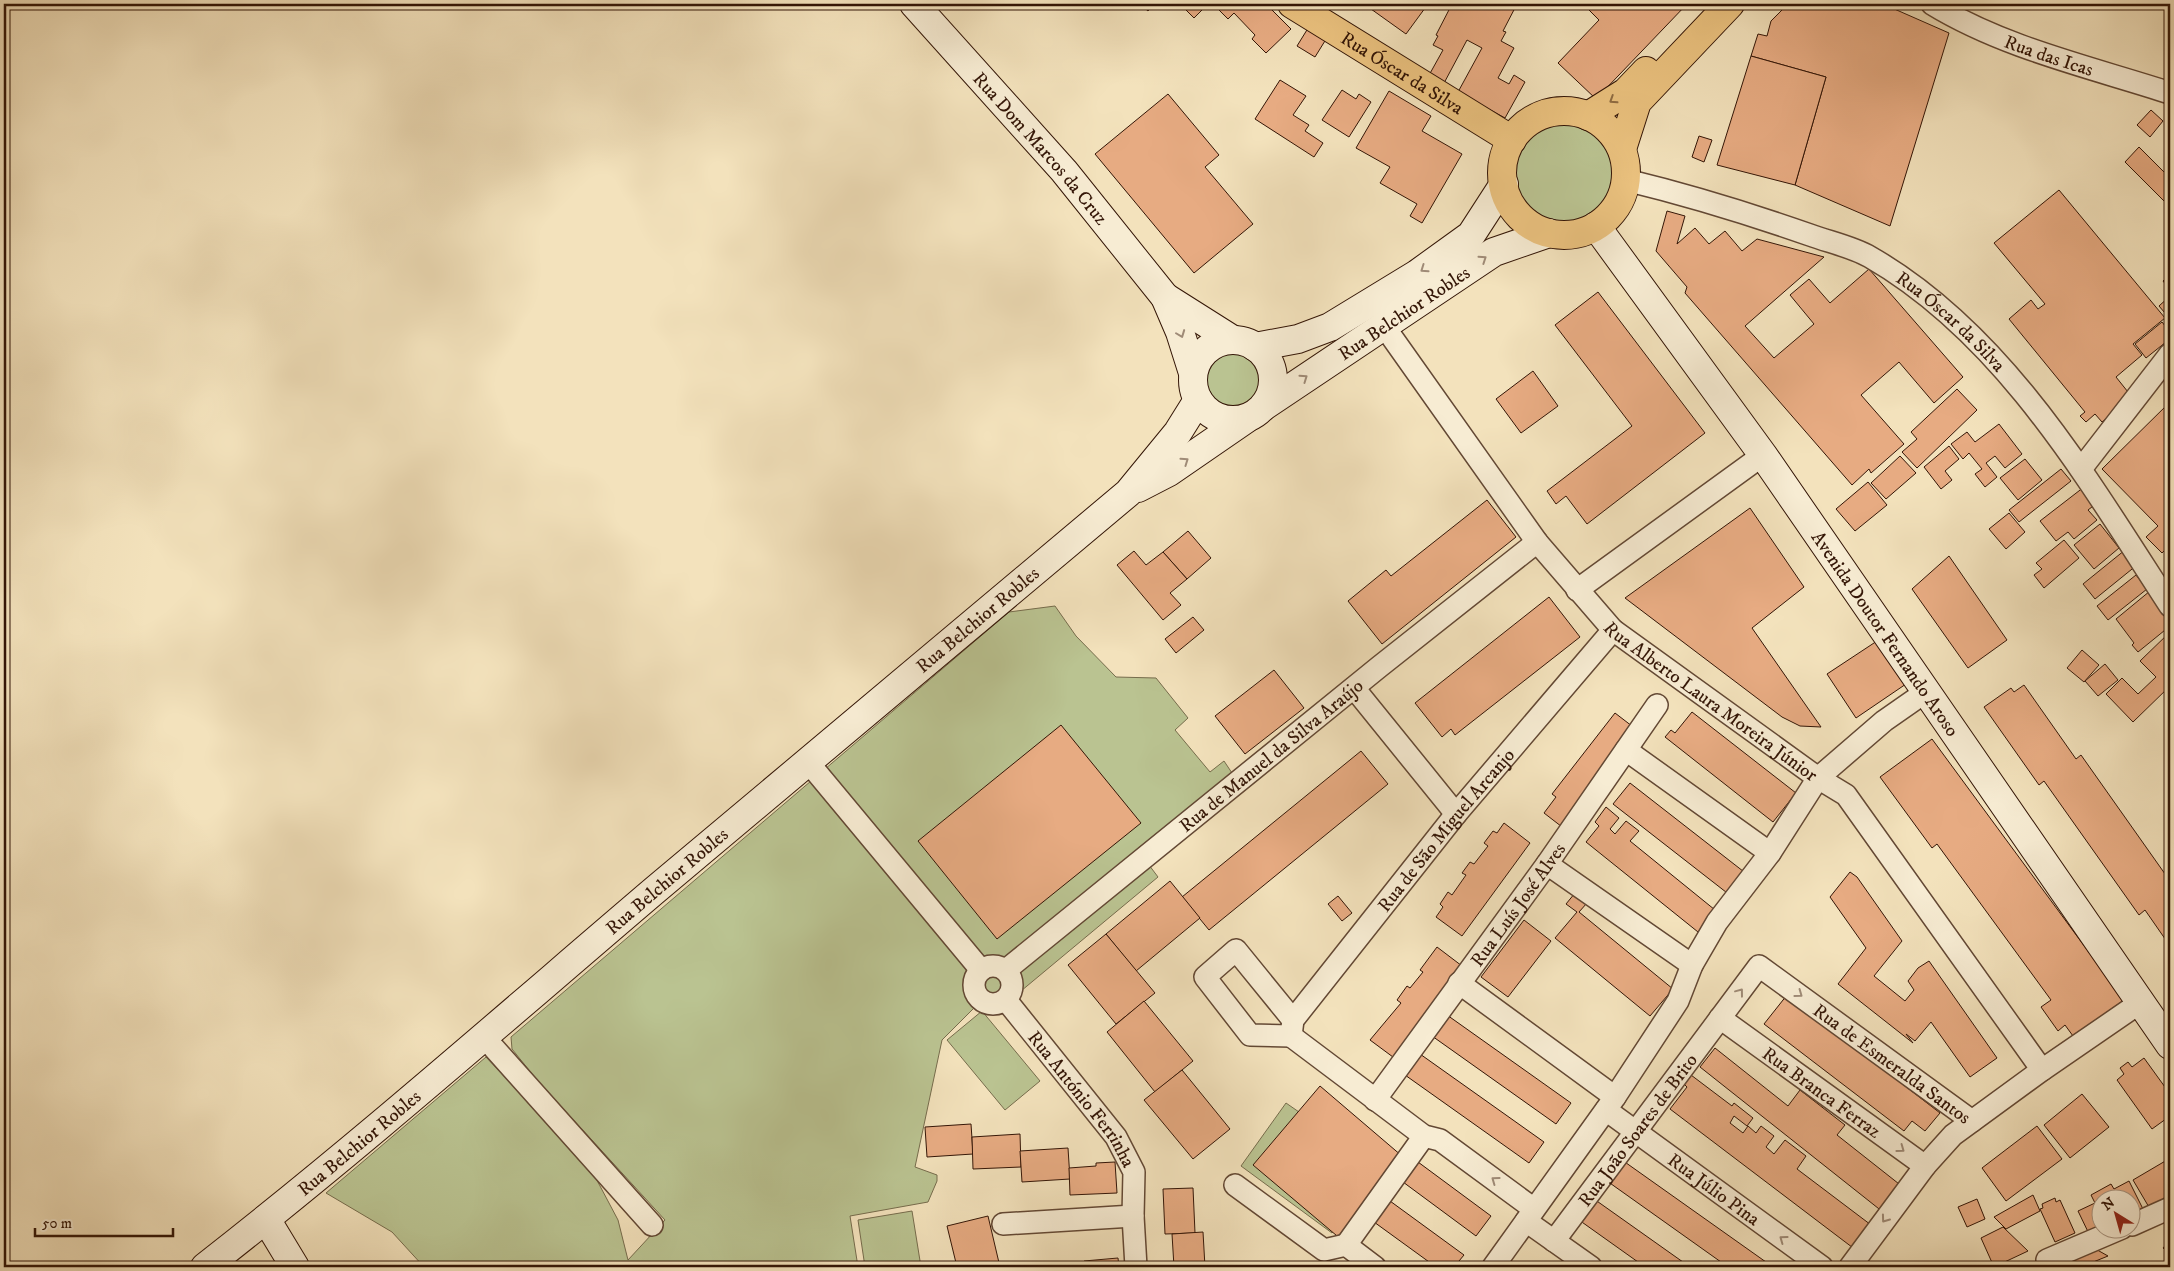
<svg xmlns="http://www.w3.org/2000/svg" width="2174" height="1271" font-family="'IM FELL DW Pica',serif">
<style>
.green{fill:#bac391;stroke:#766c4c}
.building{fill:#e7ab82;stroke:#331506}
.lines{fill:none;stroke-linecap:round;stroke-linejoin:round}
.street-casing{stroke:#634834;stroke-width:24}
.secondary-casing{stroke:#331506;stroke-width:30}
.primary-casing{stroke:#331506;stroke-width:30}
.street{stroke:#f7ecd3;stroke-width:21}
.secondary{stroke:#f7ecd3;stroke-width:28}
.primary{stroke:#eac17e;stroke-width:28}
.oneway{stroke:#8e6b42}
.oneway2{stroke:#9f8b77}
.labels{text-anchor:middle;stroke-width:4.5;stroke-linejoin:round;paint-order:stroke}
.street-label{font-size:19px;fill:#331506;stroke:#f7ecd3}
</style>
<rect width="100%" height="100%" fill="#f3e2bc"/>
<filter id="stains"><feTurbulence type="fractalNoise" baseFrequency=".004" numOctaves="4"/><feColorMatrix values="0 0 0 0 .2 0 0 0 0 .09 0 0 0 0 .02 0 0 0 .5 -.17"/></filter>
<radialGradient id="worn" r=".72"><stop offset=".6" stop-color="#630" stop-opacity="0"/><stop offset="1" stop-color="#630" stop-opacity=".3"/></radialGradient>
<g class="green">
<circle cx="1565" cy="171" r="51"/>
<circle cx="1232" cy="379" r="31"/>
<polygon points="1055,606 1076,636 1116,677 1156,678 1188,718 1175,730 1210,772 1224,761 1232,773 1137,849 1158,877 1021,991 979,1003 942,1040 915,1167 937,1175 937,1181 928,1202 850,1216 858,1267 424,1267 392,1232 326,1193 486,1057 591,1169 618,1220 628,1260 665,1220 537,1080 512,1049 511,1037 1009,612"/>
<polygon points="982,1011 1040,1081 1005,1110 947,1040"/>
<polygon points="1286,1103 1377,1166 1332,1233 1241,1166"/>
<polygon points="912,1211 921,1267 865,1267 858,1220"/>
</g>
<g class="building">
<polygon points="1140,4 1154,4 1148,11"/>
<polygon points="1189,4 1208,4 1194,18 1184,8"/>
<polygon points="1213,4 1266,4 1291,29 1266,53 1252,39 1255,35 1234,13 1228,19"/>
<polygon points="1364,4 1428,4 1406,34"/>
<polygon points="1452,4 1517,4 1503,31 1506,32 1501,41 1514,48 1498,78 1509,84 1514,75 1525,82 1505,118 1458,92 1482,48 1467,40 1443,85 1428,77 1443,50 1433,45 1438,36 1436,35"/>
<polygon points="1590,4 1687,4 1596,99 1558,63 1599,20 1586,7"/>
<polygon points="1788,4 1883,4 1949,33 1890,226 1795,185 1826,77 1751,56 1758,34 1767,36 1771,21"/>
<polygon points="1310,25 1328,36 1315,57 1297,46"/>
<polygon points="1751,56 1826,77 1795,185 1717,165"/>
<polygon points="1280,80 1306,96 1293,115 1309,125 1305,131 1323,143 1314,157 1255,119"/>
<polygon points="1342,90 1356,99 1359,94 1371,102 1349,137 1322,120"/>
<polygon points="1389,91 1431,116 1422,131 1462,154 1422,223 1410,216 1417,204 1380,183 1390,167 1356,148"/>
<polygon points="1168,94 1219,155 1205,167 1253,224 1194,273 1095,154"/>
<polygon points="2151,110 2163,121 2150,137 2137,125"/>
<polygon points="1699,136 1712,140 1704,162 1692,157"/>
<polygon points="2139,147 2170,178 2170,207 2125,162"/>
<polygon points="2059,190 2165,318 2133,344 2142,355 2116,377 2132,397 2102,422 2095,414 2086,422 2080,416 2085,412 2009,319 2031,300 2038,309 2045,304 1994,243"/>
<polygon points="1667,211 1685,216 1677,244 1695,228 1709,244 1725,231 1742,251 1757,239 1824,257 1745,326 1774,358 1814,324 1790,295 1809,279 1830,303 1869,269 1963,377 1934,403 1899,362 1861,395 1904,444 1871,473 1869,469 1852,485 1685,293 1687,287 1656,251"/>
<polygon points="2170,274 2170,290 2163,281"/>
<polygon points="1598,292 1705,433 1587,524 1566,496 1556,504 1547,491 1632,426 1555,325"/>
<polygon points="2170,296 2170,319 2159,306"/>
<polygon points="2162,322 2170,332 2170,341 2167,344 2166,342 2146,358 2135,344"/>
<polygon points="1533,371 1558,406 1521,433 1496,399"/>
<polygon points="1957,389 1977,410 1917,468 1902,452 1917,439 1911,432"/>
<polygon points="2170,402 2170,545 2162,553 2146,537 2158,526 2102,469"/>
<polygon points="1999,424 2022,454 2005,468 1995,456 1986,463 1997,477 1985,487 1975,474 1982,469 1969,453 1963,459 1951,444 1967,432 1975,442"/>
<polygon points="1949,446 1959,459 1945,471 1952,480 1941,489 1924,467"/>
<polygon points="1900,456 1916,473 1886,499 1871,483"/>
<polygon points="2025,459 2042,480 2018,500 2000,478"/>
<polygon points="2061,469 2071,481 2019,522 2009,510"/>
<polygon points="1868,482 1887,505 1855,531 1836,509"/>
<polygon points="2084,487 2097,503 2088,510 2097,520 2074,539 2068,532 2056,541 2040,521"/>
<polygon points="1487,500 1516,537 1382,644 1348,601 1386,570 1391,576"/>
<polygon points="1750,508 1804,587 1752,628 1821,727 1800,726 1782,717 1625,598"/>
<polygon points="2009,513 2025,532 2006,549 1989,529"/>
<polygon points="2100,524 2119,548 2094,569 2074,545"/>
<polygon points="1188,531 1211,558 1187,579 1163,552"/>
<polygon points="2064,540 2079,558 2044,588 2034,575 2042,569 2036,563"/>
<polygon points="2125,550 2137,565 2095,599 2083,584"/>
<polygon points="1134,551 1146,565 1163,552 1187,579 1170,593 1181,605 1163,620 1117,565"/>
<polygon points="1949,556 2007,640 1968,668 1912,589"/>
<polygon points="2136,575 2147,589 2108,620 2097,606"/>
<polygon points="2150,591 2170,617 2170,626 2138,652 2132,645 2134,643 2116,619"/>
<polygon points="1549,597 1580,637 1455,735 1451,729 1442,737 1415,703"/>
<polygon points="1193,617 1204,630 1176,653 1165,639"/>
<polygon points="2170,632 2170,686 2133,722 2106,694 2122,678 2138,694 2156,677 2140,661"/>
<polygon points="1877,641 1906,684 1856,718 1827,674"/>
<polygon points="2082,650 2099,665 2084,682 2067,668"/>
<polygon points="2105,664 2118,680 2098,696 2085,681"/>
<polygon points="1274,670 1304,708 1245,754 1215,716"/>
<polygon points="2024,685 2076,759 2081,755 2170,881 2170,946 2145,910 2139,915 2044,781 2039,785 1984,707 2011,688 2014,692"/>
<polygon points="1692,712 1796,793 1773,822 1665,737 1671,730 1675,733"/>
<polygon points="1615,713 1641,733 1566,830 1544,813 1556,797 1552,794"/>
<polygon points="1061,725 1141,823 997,939 918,841"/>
<polygon points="1932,739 2124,1000 2073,1036 2065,1025 2058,1031 2041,1007 2051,1000 1937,844 1932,848 1880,777"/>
<polygon points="1361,751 1388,784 1209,930 1182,897"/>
<polygon points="1630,783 1748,875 1731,896 1613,804"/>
<polygon points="1606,807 1619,818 1610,829 1615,834 1626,821 1639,831 1630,841 1720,914 1703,936 1586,842 1599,826 1595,822"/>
<polygon points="1504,823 1530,843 1462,936 1436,917 1443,907 1440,904 1448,892 1452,895 1466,875 1462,873 1470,862 1474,864 1488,846 1484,843 1493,831 1497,833"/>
<polygon points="1850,872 1857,877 1902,941 1874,976 1905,1001 1914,990 1908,981 1918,968 1929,961 1997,1058 1970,1077 1931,1022 1915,1041 1906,1034 1913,1043 1838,984 1866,948 1830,897"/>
<polygon points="1170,881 1200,918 1136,971 1106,934"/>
<polygon points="1575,893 1587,903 1579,912 1673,989 1650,1016 1555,938 1577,912 1566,904"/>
<polygon points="1338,896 1352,913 1342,921 1328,904"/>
<polygon points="1524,920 1551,941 1508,997 1481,977"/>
<polygon points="1106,934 1155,993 1116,1024 1068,965"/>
<polygon points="1437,947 1466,969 1397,1060 1370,1040 1401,1003 1397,1000 1407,986 1410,988 1423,972 1420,970"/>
<polygon points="1787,995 1940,1113 1925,1131 1912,1121 1904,1131 1764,1024"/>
<polygon points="1144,1001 1193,1061 1155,1092 1107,1032"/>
<polygon points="1447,1015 1571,1103 1556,1124 1432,1036"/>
<polygon points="1715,1048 1788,1106 1800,1090 1845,1125 1837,1135 1913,1195 1893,1220 1700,1067"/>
<polygon points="1420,1054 1544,1142 1529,1163 1405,1075"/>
<polygon points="2144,1058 2170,1094 2170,1116 2152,1129 2117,1080 2124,1074 2120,1068 2128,1062 2132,1067"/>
<polygon points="1182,1070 1230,1129 1193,1159 1144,1100"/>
<polygon points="1691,1075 1732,1106 1734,1103 1753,1118 1747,1126 1734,1116 1730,1123 1743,1133 1748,1126 1756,1133 1761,1126 1774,1136 1766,1147 1774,1154 1785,1140 1806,1156 1797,1169 1883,1234 1865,1257 1670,1109 1687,1087 1684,1084"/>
<polygon points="1320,1086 1409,1162 1343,1241 1253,1165"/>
<polygon points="2082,1094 2109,1127 2070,1158 2044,1125"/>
<polygon points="971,1124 973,1154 927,1157 925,1127"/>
<polygon points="2037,1126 2062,1159 2006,1201 1982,1168"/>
<polygon points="1020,1134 1021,1167 973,1169 972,1137"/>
<polygon points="1068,1148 1070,1179 1022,1182 1020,1151"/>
<polygon points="1622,1160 1773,1267 1728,1267 1607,1181"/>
<polygon points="2167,1160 2170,1165 2170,1204 2153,1214 2133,1180"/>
<polygon points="1115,1162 1117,1193 1070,1195 1069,1168 1096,1166 1096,1163"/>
<polygon points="1418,1162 1491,1216 1476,1236 1403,1182"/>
<polygon points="2129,1181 2144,1211 2132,1217 2132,1198 2102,1198 2102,1228 2091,1238 2078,1211 2095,1203 2091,1195 2111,1184 2114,1189"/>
<polygon points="1193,1188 1195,1233 1165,1234 1163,1189"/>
<polygon points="2033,1195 2040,1211 2006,1229 1994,1217"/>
<polygon points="2055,1198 2056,1202 2060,1200 2075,1233 2055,1242 2040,1209 2043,1208 2042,1204"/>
<polygon points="1594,1199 1690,1267 1645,1267 1579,1220"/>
<polygon points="1977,1199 1985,1219 1967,1227 1958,1207"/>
<polygon points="1390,1201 1464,1255 1454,1267 1436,1267 1374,1222"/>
<polygon points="988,1216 1000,1267 957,1267 947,1226"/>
<polygon points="2003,1227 2028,1251 1994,1267 1981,1238"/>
<polygon points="1203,1232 1205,1267 1174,1267 1172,1234"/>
<polygon points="2170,1240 2170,1255 2163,1248"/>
<polygon points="2092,1247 2108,1256 2081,1267 2042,1267"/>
<polygon points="1118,1258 1119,1267 1084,1267 1084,1261"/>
</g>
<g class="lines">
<g class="street-casing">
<g id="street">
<path id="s1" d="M1932 4C2004 48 2090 67 2170 93"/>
<path id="s2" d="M1626 180C1688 195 1750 214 1810 235 1829 242 1853 247 1870 257 2004 334 2088 480 2170 606"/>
<path id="s3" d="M1384 326 1537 542 1613 630 1818 778 1846 795 2042 1070"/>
<polyline points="2081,469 2170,354"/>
<polyline points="1577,590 1763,455"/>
<polyline points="1354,688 1456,814"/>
<polyline points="1626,750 1770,853"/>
<polyline points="808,762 981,970"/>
<polyline points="1547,864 1692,965"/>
<circle cx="993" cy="985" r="19"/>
<path id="s4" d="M1006 970 1379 667 1537 542"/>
<polyline points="1459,983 1615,1097"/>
<path id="s5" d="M1006 1000 1116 1137 1134 1172 1133 1216 1136 1267"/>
<path id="s6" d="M1720 1018 1925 1166"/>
<path id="s7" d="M1291 1036 1293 1020 1456 814 1613 630"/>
<polyline points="1291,1036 1424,1136 1440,1140 1534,1209"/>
<polyline points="1291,1036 1250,1035 1205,977 1236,950 1293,1020"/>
<polyline points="485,1038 652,1225"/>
<path id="s8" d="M1375 1100 1547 864 1657 705"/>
<path id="s9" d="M1606 1110 1822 1267"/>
<polyline points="1235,1185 1324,1250 1346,1245"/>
<polyline points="1526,1221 1591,1267"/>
<polyline points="1003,1224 1133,1216"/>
<polyline points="2132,1225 2170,1208"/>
<path id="s10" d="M1554 1241 1759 966 1972 1121"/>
<polyline points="1346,1245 1424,1136"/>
<polyline points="1346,1245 1375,1267"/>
<polyline points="2047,1260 2122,1228"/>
<polyline points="1493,1267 1615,1097 1678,1001 1692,965 1717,922 1770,853 1818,778 1884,721 1927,691"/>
<polyline points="1850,1267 1925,1166 1953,1135 2042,1070 2141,1002"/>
</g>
</g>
<g class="secondary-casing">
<g id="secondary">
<path id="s11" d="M914 4 1064 171 1165 297 1180 332 1193 373"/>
<path id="s12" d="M1596 226 1763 455 2170 1045"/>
<polyline points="1165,297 1233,340"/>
<circle cx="1233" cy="380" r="40"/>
<polyline points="1255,347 1298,339 1330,327 1417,274 1471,235 1504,184"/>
<path id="s13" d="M1264 406 1494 252 1549 233"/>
<polyline points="1138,488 1169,472 1246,419"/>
<polyline points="266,1219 295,1267"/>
<path id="s14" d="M205 1267C359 1147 506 1017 655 890 812 757 970 625 1128 493L1178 432 1198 400"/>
</g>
</g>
<g class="primary-casing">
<g id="primary">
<path id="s15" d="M1292 4 1512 140"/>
<circle cx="1564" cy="173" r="62"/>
<polyline points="1588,116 1626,92 1646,71"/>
<polyline points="1622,149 1637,102 1730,4"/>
</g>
</g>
<use href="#street" class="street"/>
<use href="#secondary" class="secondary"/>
<use href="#primary" class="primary"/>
</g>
<defs><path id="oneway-chevron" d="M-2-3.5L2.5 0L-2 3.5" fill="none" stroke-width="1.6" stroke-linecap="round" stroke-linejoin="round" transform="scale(1.25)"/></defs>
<use class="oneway" href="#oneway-chevron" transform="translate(1613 100) rotate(147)"/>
<g class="oneway2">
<use href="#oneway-chevron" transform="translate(1483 259) rotate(-34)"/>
<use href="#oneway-chevron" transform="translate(1424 269) rotate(145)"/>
<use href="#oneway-chevron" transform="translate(1181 334) rotate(69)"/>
<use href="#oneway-chevron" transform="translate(1304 378) rotate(-35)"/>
<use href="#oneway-chevron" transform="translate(1185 461) rotate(-35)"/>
<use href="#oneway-chevron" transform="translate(1740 992) rotate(-53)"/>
<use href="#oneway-chevron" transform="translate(1799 994) rotate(36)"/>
<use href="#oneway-chevron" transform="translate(1901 1149) rotate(36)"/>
<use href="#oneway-chevron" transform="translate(1495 1180) rotate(-144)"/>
<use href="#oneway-chevron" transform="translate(1885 1219) rotate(126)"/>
<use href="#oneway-chevron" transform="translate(1783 1239) rotate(-144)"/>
</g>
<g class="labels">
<g class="street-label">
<text dy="7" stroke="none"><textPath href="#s1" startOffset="128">Rua das Icas</textPath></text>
<text dy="7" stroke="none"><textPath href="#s15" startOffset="130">Rua Óscar da Silva</textPath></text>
<text dy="7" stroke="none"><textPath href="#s11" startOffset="192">Rua Dom Marcos da Cruz</textPath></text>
<text dy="7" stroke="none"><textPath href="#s13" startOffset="168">Rua Belchior Robles</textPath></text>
<text dy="7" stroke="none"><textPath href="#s2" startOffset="360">Rua Óscar da Silva</textPath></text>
<text dy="7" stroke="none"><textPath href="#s14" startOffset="1008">Rua Belchior Robles</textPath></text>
<text dy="7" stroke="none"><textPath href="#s12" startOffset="500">Avenida Doutor Fernando Aroso</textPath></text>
<text dy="7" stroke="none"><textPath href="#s3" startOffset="502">Rua Alberto Laura Moreira Júnior</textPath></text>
<text dy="7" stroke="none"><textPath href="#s4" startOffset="341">Rua de Manuel da Silva Araújo</textPath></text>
<text dy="7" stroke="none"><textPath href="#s7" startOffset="260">Rua de São Miguel Arcanjo</textPath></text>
<text dy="7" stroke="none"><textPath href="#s14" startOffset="602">Rua Belchior Robles</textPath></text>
<text dy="7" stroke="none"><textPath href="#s8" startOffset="242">Rua Luís José Alves</textPath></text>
<text dy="7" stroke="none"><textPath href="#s10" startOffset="508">Rua de Esmeralda Santos</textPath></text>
<text dy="7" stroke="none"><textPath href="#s6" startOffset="126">Rua Branca Ferraz</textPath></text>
<text dy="7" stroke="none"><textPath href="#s5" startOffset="125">Rua António Ferrinha</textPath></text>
<text dy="7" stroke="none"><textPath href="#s10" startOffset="139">Rua João Soares de Brito</textPath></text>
<text dy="7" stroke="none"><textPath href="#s14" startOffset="198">Rua Belchior Robles</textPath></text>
<text dy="7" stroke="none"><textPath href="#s9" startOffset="134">Rua Júlio Pina</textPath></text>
</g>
</g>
<rect width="2174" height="1271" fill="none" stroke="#f3e2bc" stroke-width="20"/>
<rect x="5" y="5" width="2164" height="1261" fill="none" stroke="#331506" stroke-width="2.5"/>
<rect x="10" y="10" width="2154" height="1251" fill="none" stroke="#331506"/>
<g transform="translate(2116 1214) rotate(323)"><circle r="24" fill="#f7ecd3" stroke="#a99681"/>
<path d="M0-4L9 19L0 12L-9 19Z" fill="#8f2418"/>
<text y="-8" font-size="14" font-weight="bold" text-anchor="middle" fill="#331506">N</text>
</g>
<path d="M35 1228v8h138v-8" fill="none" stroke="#331506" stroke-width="2.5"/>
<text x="42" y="1228" font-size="15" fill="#331506" stroke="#f7ecd3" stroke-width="4" paint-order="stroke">50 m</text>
<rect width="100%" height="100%" filter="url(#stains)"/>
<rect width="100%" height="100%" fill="url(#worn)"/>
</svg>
